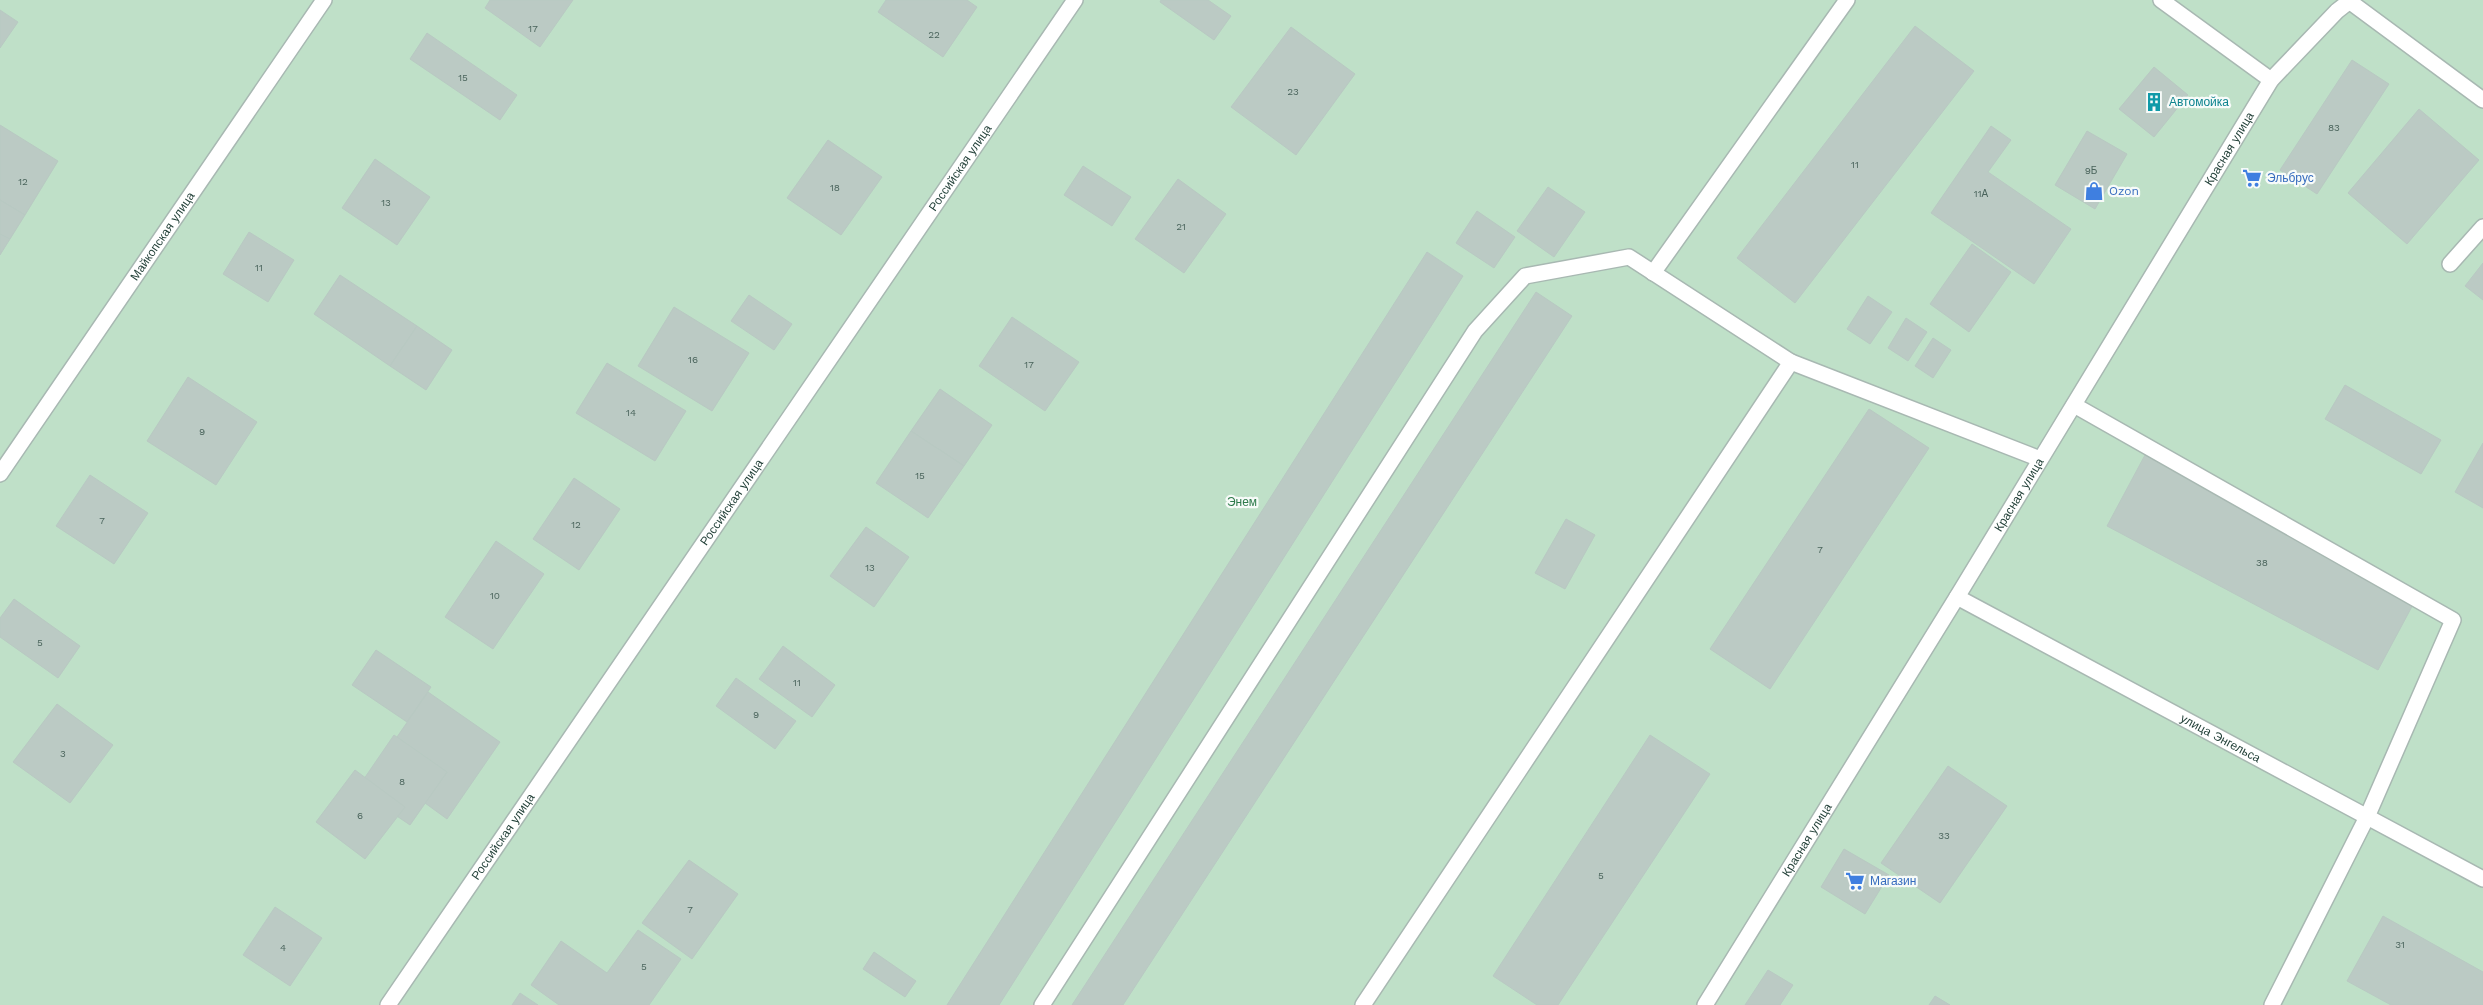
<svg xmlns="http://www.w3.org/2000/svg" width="2483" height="1005" font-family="'Work Sans',sans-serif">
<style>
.green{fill:#bfe0c8}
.building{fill:#bbcac4;stroke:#b8c9c2}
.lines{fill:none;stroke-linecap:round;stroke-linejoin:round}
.lane-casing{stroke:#a8b8b2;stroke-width:18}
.street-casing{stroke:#a8b8b2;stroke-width:18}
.lane{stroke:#fff;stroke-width:15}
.street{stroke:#fff;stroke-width:15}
.labels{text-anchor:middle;stroke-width:4.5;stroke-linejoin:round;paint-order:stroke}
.number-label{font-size:10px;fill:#4a645c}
.culture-label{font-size:12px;fill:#0d838f;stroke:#f7fbf9;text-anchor:start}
.street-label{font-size:12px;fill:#24423a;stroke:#f7fbf9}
.shop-label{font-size:12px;fill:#366cbe;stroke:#f7fbf9;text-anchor:start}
.park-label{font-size:12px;fill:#2d7a4b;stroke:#f7fbf9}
</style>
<rect width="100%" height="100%" fill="#e6efeb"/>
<rect class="green" x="0" y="0" width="2483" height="1005"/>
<g class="building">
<polygon points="490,0 573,0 540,47 485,8"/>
<polygon points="886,0 967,0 977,7 943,57 878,12"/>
<polygon points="1161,0 1208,0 1231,16 1214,40 1160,2"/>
<polygon points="0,10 18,22 0,48"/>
<polygon points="1915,26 1974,71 1795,303 1737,258"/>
<polygon points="1291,27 1355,74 1296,155 1231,107"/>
<polygon points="427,33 517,95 500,120 410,59"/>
<polygon points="2352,60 2389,84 2317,194 2280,170"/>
<polygon points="2154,67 2188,95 2154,137 2119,109"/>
<polygon points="2419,109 2479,160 2407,244 2348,193"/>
<polygon points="0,125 58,161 25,215 0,200"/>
<polygon points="1991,126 2011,140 1988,172 2071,229 2034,284 1931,213"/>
<polygon points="2087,131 2127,154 2095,209 2055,185"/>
<polygon points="828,140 882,177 841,235 787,198"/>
<polygon points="375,159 430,197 397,245 342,208"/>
<polygon points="1083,166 1131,197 1112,226 1064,195"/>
<polygon points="1178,179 1226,214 1184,273 1135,239"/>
<polygon points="1548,187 1585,212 1554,257 1517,231"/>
<polygon points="0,200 25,215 10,239 0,234"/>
<polygon points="1477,211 1515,237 1494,268 1456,243"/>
<polygon points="249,232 294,260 268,302 223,274"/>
<polygon points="0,234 10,239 0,255"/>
<polygon points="1972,244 2011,272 1969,332 1930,304"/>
<polygon points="1427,252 1463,276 999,1005 947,1005"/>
<polygon points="2483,263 2483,300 2465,286"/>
<polygon points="340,275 417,326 390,366 314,314"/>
<polygon points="1536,292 1572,316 1123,1005 1072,1005"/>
<polygon points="749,295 792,324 774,350 731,321"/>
<polygon points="1868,296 1892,312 1870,344 1847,329"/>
<polygon points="674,307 749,353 712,411 638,366"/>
<polygon points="1012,317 1079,362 1045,411 979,366"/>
<polygon points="1906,318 1927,332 1908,361 1888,348"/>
<polygon points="417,326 452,350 426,390 390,366"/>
<polygon points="1933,338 1951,350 1933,378 1915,366"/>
<polygon points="607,363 686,411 655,461 576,413"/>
<polygon points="188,377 257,422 216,485 147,441"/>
<polygon points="2345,385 2441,440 2421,474 2325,419"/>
<polygon points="940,389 992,425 964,466 911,431"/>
<polygon points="1869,409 1929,448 1770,689 1710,649"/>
<polygon points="911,431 964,466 928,518 876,483"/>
<polygon points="2483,443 2483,508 2455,492"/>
<polygon points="2145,455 2416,599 2378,670 2107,526"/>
<polygon points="90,475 148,513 114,564 56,526"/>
<polygon points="574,478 620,509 579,570 533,539"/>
<polygon points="1566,519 1595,535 1565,589 1535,573"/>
<polygon points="866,527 909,557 874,607 830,576"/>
<polygon points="496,541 544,574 493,649 445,617"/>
<polygon points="14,599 80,646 58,678 0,637 0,618"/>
<polygon points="783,646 835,685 812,717 759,679"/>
<polygon points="376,650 431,687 407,722 352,685"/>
<polygon points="736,678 796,721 775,749 716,706"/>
<polygon points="428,692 500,742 447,819 425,803 447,772 397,737"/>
<polygon points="57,704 113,745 70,803 13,762"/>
<polygon points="394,735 447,772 410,825 357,789"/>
<polygon points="1650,735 1710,774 1558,1005 1537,1005 1493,976"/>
<polygon points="1948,766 2007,806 1940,903 1881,863"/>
<polygon points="355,770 405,807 365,859 316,822"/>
<polygon points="1844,849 1889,875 1865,914 1821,887"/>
<polygon points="689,860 738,894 692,959 642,923"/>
<polygon points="275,907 322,938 290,986 243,955"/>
<polygon points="2383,916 2483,972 2483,1005 2391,1005 2347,981"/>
<polygon points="638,930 681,959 649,1005 559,1005 531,985 561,941 607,973"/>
<polygon points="874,952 916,981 905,997 863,969"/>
<polygon points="1768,970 1793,985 1780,1005 1745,1005"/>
<polygon points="520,993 538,1005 512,1005"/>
<polygon points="1935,996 1950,1005 1929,1005"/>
</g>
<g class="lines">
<g class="lane-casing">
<g id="lane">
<polyline points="2161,0 2271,80"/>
<polyline points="2349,1 2483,100"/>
<polyline points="2450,264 2483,227"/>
<polyline points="1653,273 1847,0"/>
<polyline points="2074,405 2453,620 2367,817 2272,1005"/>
<polyline points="1042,1005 1475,331 1525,276 1629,257 1791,362"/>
<polyline points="1363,1005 1791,362 2040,459"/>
</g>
</g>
<g class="street-casing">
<g id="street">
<path id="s1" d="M0 474 324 0"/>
<path id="s2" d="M1957 597 2483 879"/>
<path id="s3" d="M388 1005 1075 0"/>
<path id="s4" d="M1705 1005 1957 597 2271 80 2337 11 2351 0"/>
</g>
</g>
<use href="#lane" class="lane"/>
<use href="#street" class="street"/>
</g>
<defs>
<g id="building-bare" transform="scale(1.5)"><path d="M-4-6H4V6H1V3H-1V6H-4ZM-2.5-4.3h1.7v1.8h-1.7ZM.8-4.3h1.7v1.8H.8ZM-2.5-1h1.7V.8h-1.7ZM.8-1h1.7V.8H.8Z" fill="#0f9aa8" stroke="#f7fbf9" stroke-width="2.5" paint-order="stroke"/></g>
<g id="supermarket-bare" transform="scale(1.5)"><path d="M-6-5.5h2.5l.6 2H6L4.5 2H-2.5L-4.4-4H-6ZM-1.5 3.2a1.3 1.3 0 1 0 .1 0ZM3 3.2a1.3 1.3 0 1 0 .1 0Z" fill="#3f7fe0" stroke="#f7fbf9" stroke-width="2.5" paint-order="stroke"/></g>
<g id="shop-bare" transform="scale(1.5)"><path d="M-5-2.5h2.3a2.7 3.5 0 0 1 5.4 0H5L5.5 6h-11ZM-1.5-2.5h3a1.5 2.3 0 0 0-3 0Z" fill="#3f7fe0" stroke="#f7fbf9" stroke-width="2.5" paint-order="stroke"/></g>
</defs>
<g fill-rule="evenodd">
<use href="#building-bare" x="2154" y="102"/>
<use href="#supermarket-bare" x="2252" y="178"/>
<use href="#shop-bare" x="2094" y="191"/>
<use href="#supermarket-bare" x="1855" y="881"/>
</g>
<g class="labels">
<g class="number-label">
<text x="533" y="32">17</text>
<text x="934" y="38">22</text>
<text x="463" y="81">15</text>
<text x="1293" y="95">23</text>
<text x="2334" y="131">83</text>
<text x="1855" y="168">11</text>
<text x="2091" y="174">9Б</text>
<text x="23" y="185">12</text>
<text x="835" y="191">18</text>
<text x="1981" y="197">11А</text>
<text x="386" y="206">13</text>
<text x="1181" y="230">21</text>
<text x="259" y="271">11</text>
<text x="693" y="363">16</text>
<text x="1029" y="368">17</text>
<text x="631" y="416">14</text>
<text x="202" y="435">9</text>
<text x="920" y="479">15</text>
<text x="102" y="524">7</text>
<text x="576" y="528">12</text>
<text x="1820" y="553">7</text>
<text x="2262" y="566">38</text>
<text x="870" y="571">13</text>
<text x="495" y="599">10</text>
<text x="40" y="646">5</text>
<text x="797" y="686">11</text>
<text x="756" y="718">9</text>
<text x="63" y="757">3</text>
<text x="402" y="785">8</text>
<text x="360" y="819">6</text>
<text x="1944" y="839">33</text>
<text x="1601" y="879">5</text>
<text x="690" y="913">7</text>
<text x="2400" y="948">31</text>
<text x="283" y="951">4</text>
<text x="644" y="970">5</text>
</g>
<g class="culture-label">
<text x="2169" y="106">Автомойка</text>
</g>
<g class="street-label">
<text dy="4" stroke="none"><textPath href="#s4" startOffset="1004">Красная улица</textPath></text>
<text dy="4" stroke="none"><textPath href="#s3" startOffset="1014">Российская улица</textPath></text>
<text dy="4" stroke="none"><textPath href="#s1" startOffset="288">Майкопская улица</textPath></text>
<text dy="4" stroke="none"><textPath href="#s4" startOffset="599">Красная улица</textPath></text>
<text dy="4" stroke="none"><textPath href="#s3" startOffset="609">Российская улица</textPath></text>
<text dy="4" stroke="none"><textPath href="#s2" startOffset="299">улица Энгельса</textPath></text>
<text dy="4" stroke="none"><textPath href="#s3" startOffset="204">Российская улица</textPath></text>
<text dy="4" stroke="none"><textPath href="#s4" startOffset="194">Красная улица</textPath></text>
</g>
<g class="shop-label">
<text x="2267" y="182">Эльбрус</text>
<text x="2109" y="195">Ozon</text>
<text x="1870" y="885">Магазин</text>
</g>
<g class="park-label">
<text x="1242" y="506">Энем</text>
</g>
</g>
</svg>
